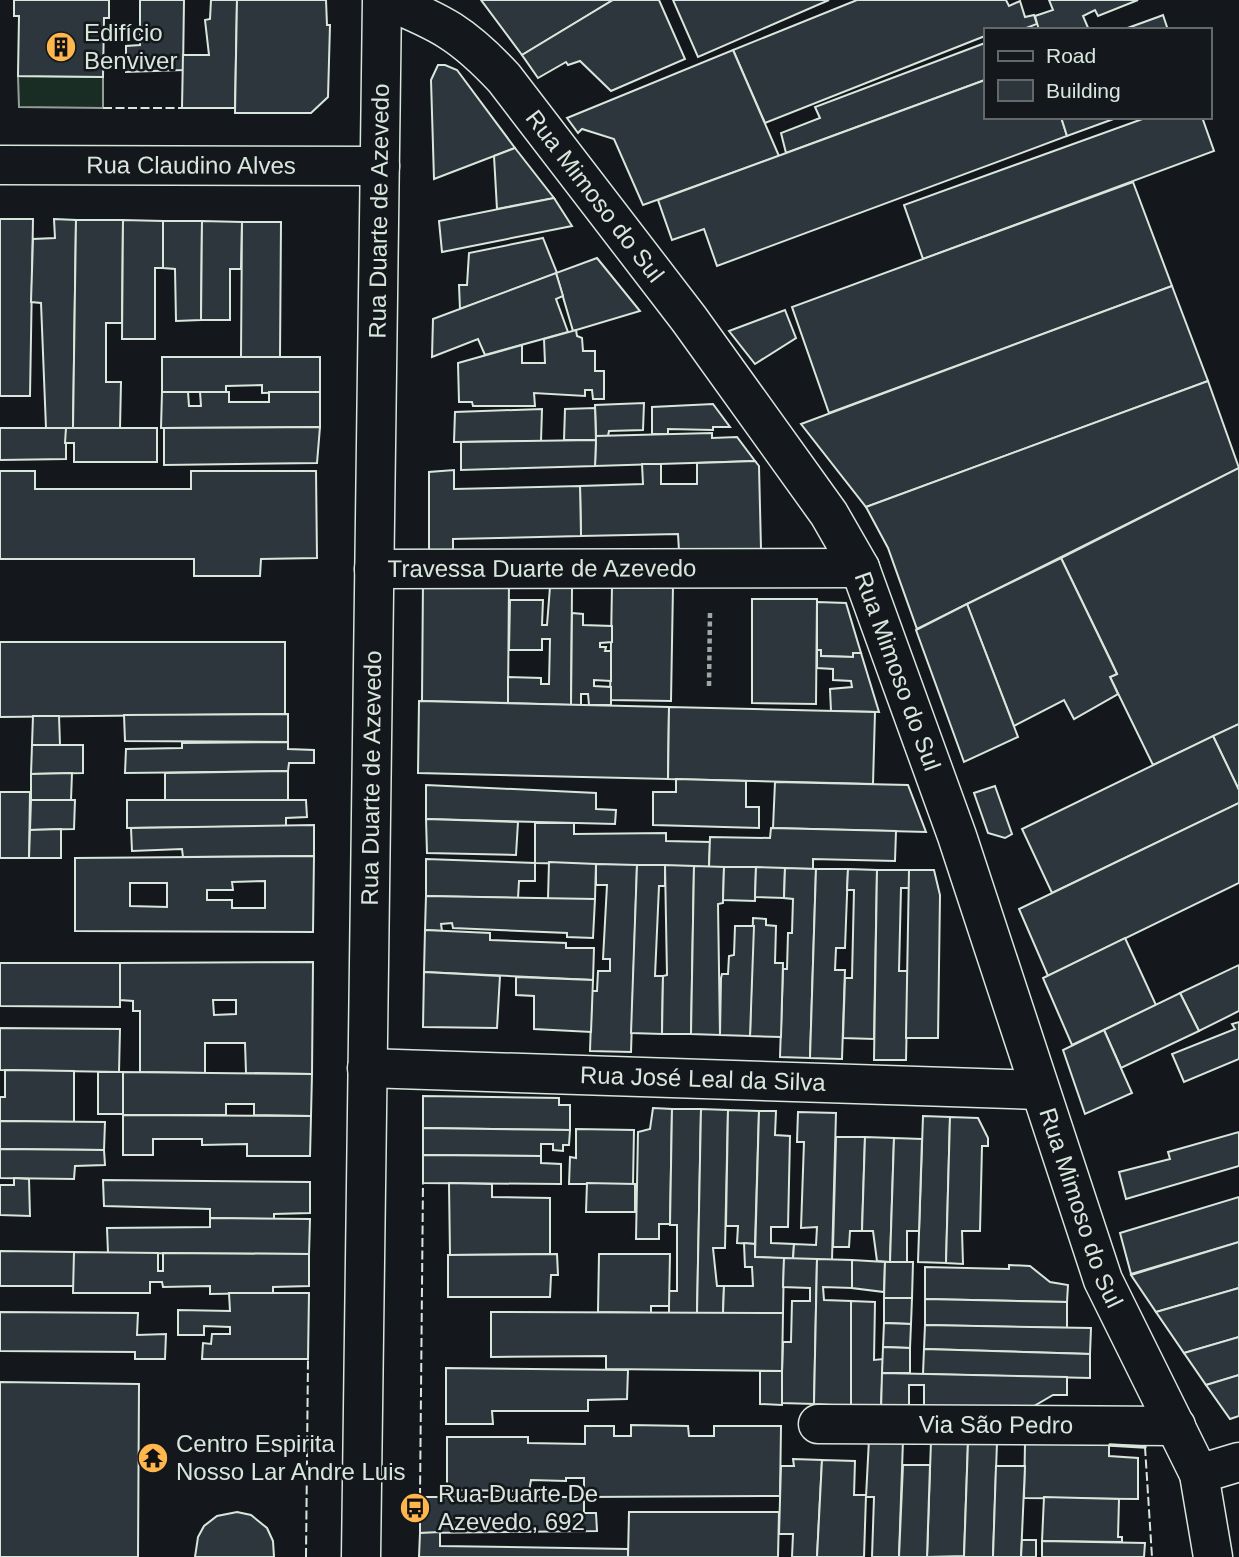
<svg xmlns="http://www.w3.org/2000/svg" width="1239" height="1557" font-family="Arial,sans-serif">
<style>
.green{fill:#1a2d24;stroke:#939e99;stroke-width:2}
.building{fill:#2c363c;stroke:#d8e6dc;stroke-width:2;fill-rule:evenodd}
.lines{fill:none;stroke-linecap:round;stroke-linejoin:round}
.street-casing{stroke:#d8e6dc;stroke-width:41}
.secondary-casing{stroke:#d8e6dc;stroke-width:41}
.path{stroke:#9da8a2;stroke-width:4.5;stroke-dasharray:5 3.5;stroke-linecap:butt}
.street{stroke:#14181c;stroke-width:38}
.secondary{stroke:#14181c;stroke-width:38}
.fence{stroke:#d8e6dc;stroke-width:2;stroke-dasharray:9 3.5;stroke-linecap:butt}
.wall{stroke:#d8e6dc;stroke-width:3.5}
.labels{text-anchor:middle;stroke-width:5;stroke-linejoin:round;paint-order:stroke}
.poi-label{font-size:24px;fill:#d8e6dc;stroke:#14181c;text-anchor:start}
.street-label{font-size:24px;fill:#d8e6dc;stroke:#14181c}
</style>
<rect width="100%" height="100%" fill="#14181c"/>
<polygon class="green" points="18,76 103,77 103,108 19,107"/>
<g class="building">
<polygon points="14,0 109,0 109,18 104,18 103,77 18,76 19,16 14,16"/>
<polygon points="140,0 184,0 183,70 126,72 126,46 140,45"/>
<polygon points="211,0 237,0 235,108 182,108 183,55 209,55 205,20 210,19"/>
<polygon points="237,0 326,0 327,25 330,25 328,97 311,113 235,113"/>
<polygon points="481,0 613,0 522,55"/>
<polygon points="613,0 659,0 685,59 611,91 580,61 568,65 566,62 538,78 522,55"/>
<polygon points="673,0 829,0 698,57"/>
<polygon points="857,0 1006,0 1009,6 1020,1 1025,17 1034,15 1037,24 1021,30 985,30 985,36 765,123 733,50"/>
<polygon points="1049,0 1138,0 1098,16 1095,10 1083,16 1089,30 1039,30 1035,16 1053,10"/>
<polygon points="1163,15 1168,30 1122,30 1158,17"/>
<polygon points="985,43 985,80 786,153 781,133 820,118 815,107"/>
<polygon points="733,50 779,156 643,205 614,139 582,129 578,133 567,118"/>
<polygon points="438,65 445,65 457,70 515,148 434,179 431,80"/>
<polygon points="985,80 985,117 1061,117 1067,136 717,266 704,229 672,240 658,200"/>
<polygon points="1061,117 1119,117 1067,136"/>
<polygon points="1148,117 1202,117 1214,151 923,259 904,205"/>
<polygon points="515,148 554,198 497,209 494,156"/>
<polygon points="1133,182 1172,286 829,413 792,307"/>
<polygon points="554,198 572,226 442,252 439,221"/>
<polygon points="0,219 33,219 30,396 0,396"/>
<polygon points="54,219 76,220 73,428 46,428 41,303 31,302 33,239 55,238"/>
<polygon points="76,220 123,220 122,323 106,323 106,382 121,382 120,428 73,428"/>
<polygon points="123,220 163,221 163,268 155,268 155,339 122,339"/>
<polygon points="163,221 202,221 201,320 176,321 175,269 163,268"/>
<polygon points="202,221 242,222 241,269 230,269 230,320 201,320"/>
<polygon points="242,222 281,222 280,357 241,357"/>
<polygon points="543,238 557,273 460,309 459,285 467,285 469,253"/>
<polygon points="597,258 640,311 573,331 556,273"/>
<polygon points="556,273 563,296 556,299 568,332 485,355 478,339 432,357 433,319"/>
<polygon points="1172,286 1208,381 866,507 801,424"/>
<polygon points="785,310 796,338 755,364 729,331"/>
<polygon points="576,330 577,336 582,338 583,351 595,351 595,371 604,371 604,399 593,399 592,390 585,390 585,396 534,393 535,406 473,406 472,402 459,402 458,363 522,345 522,363 545,363 544,339"/>
<polygon points="162,357 320,357 320,392 262,393 262,385 226,386 226,392 162,392"/>
<polygon points="1208,381 1239,468 917,629 888,548 866,507"/>
<polygon points="162,392 188,392 189,406 201,406 200,392 229,392 229,402 269,402 269,392 320,392 320,427 161,428"/>
<polygon points="644,403 643,430 609,431 608,436 596,436 595,405"/>
<polygon points="713,404 730,427 713,427 713,430 668,429 668,434 652,434 652,407"/>
<polygon points="595,408 596,440 564,440 565,409"/>
<polygon points="542,409 541,441 454,442 455,412"/>
<polygon points="320,427 317,463 164,465 164,428"/>
<polygon points="0,428 66,428 66,459 0,460"/>
<polygon points="66,428 157,428 157,462 74,462 74,443 65,443"/>
<polygon points="712,433 712,438 737,437 755,461 595,466 596,436"/>
<polygon points="596,440 595,466 461,470 461,442"/>
<polygon points="755,461 759,466 761,549 679,551 678,534 581,536 580,486 643,484 642,464 661,464 661,484 697,484 697,463"/>
<polygon points="1239,468 1239,724 1153,765 1110,677 1117,674 1111,661 1061,558"/>
<polygon points="454,470 454,489 580,486 581,536 453,539 453,554 429,555 429,472"/>
<polygon points="0,471 35,471 35,489 191,489 191,471 316,471 317,558 261,559 260,576 194,576 194,559 0,559"/>
<polygon points="1061,558 1117,674 1110,677 1118,694 1074,719 1064,700 1014,726 967,604"/>
<polygon points="423,580 509,583 508,703 422,701"/>
<polygon points="612,586 673,586 671,701 610,700"/>
<polygon points="550,587 572,588 571,705 508,703 508,677 541,678 541,684 549,684 550,639 542,639 542,650 509,650 510,600 543,600 542,625 547,625"/>
<polygon points="752,599 817,599 816,704 752,703"/>
<polygon points="817,602 846,603 861,653 853,653 853,657 821,656 821,650 817,650"/>
<polygon points="967,604 1018,737 964,762 916,630"/>
<polygon points="572,613 583,614 583,625 612,626 612,642 600,643 600,647 606,647 605,651 611,651 611,681 594,680 594,686 611,687 611,705 589,705 588,694 581,694 581,705 571,705"/>
<polygon points="0,642 285,642 285,714 0,717"/>
<polygon points="817,650 821,650 821,656 853,657 853,653 861,653 879,712 831,711 830,689 852,687 851,681 833,680 833,669 817,668"/>
<polygon points="419,701 669,707 668,779 418,773"/>
<polygon points="669,707 875,712 873,784 668,779"/>
<polygon points="288,714 288,742 125,741 124,715"/>
<polygon points="33,716 59,716 60,745 32,745"/>
<polygon points="1239,724 1239,790 1213,736"/>
<polygon points="1213,736 1239,790 1239,803 1052,893 1022,829"/>
<polygon points="288,742 288,749 314,750 314,763 289,763 288,771 125,773 126,749 182,748 182,743"/>
<polygon points="32,745 83,745 83,773 31,774"/>
<polygon points="288,771 288,800 165,800 165,773"/>
<polygon points="72,773 71,800 31,800 31,774"/>
<polygon points="676,779 746,781 746,807 759,807 759,828 653,825 653,792 676,792"/>
<polygon points="775,782 908,785 926,832 773,828"/>
<polygon points="426,785 596,793 596,809 616,810 615,824 426,819"/>
<polygon points="995,786 1012,834 1005,838 988,833 974,793"/>
<polygon points="0,792 30,792 29,858 0,858"/>
<polygon points="31,800 75,800 74,829 30,830"/>
<polygon points="127,800 306,800 307,817 286,818 286,826 127,828"/>
<polygon points="1239,803 1239,883 1048,976 1019,909"/>
<polygon points="426,819 518,822 516,855 427,853"/>
<polygon points="535,823 574,823 574,834 666,833 666,841 710,842 709,867 535,863"/>
<polygon points="314,825 314,856 183,857 182,849 132,851 131,828"/>
<polygon points="771,828 896,831 895,861 813,859 813,869 709,867 710,837 770,838"/>
<polygon points="61,829 61,858 29,858 30,830"/>
<path d="M314 856 313 932 75 931V858ZM265 881V908H232V900H207V890H233L232 882ZM130 883H167V907L130 906Z"/>
<polygon points="426,859 535,863 535,881 519,881 518,898 426,896"/>
<polygon points="549,862 596,864 595,899 548,899"/>
<polygon points="596,864 637,865 631,1052 590,1051 592,991 597,991 598,971 610,971 610,959 603,959 607,885 596,885"/>
<polygon points="637,865 665,865 665,886 659,886 655,976 663,976 662,1034 631,1033"/>
<polygon points="665,865 694,866 691,1034 662,1034 663,976 667,975"/>
<polygon points="694,866 724,867 723,903 718,904 720,1035 691,1034"/>
<polygon points="724,867 756,867 755,901 723,900"/>
<polygon points="756,867 785,868 784,898 755,897"/>
<polygon points="785,868 816,869 810,1058 780,1057 783,969 787,969 788,933 792,933 793,899 784,898"/>
<polygon points="816,869 848,869 845,948 836,948 835,970 845,970 842,1059 810,1058"/>
<polygon points="848,869 877,870 874,1039 843,1038 845,978 852,978 854,890 847,890"/>
<polygon points="877,870 909,870 909,888 901,888 899,971 908,971 906,1060 874,1060"/>
<polygon points="909,870 934,870 940,895 938,1038 906,1038"/>
<polygon points="426,896 595,899 593,938 567,937 567,933 453,928 452,923 441,924 442,931 425,930"/>
<polygon points="753,918 766,919 766,925 776,926 775,963 783,963 781,1037 750,1036"/>
<polygon points="735,926 754,926 750,1036 720,1035 721,978 722,974 728,974 729,956 734,955"/>
<polygon points="425,930 490,933 490,940 566,943 566,948 594,948 593,980 424,972"/>
<polygon points="1125,938 1156,1005 1072,1045 1043,978"/>
<path d="M313 962 312 1074 246 1073 245 1043H205V1073L140 1072V1011H133V1001L120 1000V963ZM213 1000H236V1014L214 1015Z"/>
<polygon points="0,963 120,963 120,1007 0,1006"/>
<polygon points="1239,965 1239,1011 1199,1031 1180,993"/>
<polygon points="424,972 500,976 497,1028 423,1027"/>
<polygon points="516,977 593,980 591,1032 534,1029 534,996 516,995"/>
<polygon points="1180,993 1199,1031 1121,1068 1104,1030"/>
<polygon points="1239,1022 1239,1059 1184,1082 1172,1054 1235,1029 1232,1024"/>
<polygon points="0,1028 120,1029 119,1072 0,1070"/>
<polygon points="1104,1030 1132,1093 1085,1114 1063,1050"/>
<polygon points="5,1070 74,1071 74,1122 0,1121 0,1097 5,1097"/>
<rect x="98" y="1072" width="25" height="42"/>
<polygon points="123,1072 312,1074 311,1116 254,1115 254,1104 226,1104 226,1115 123,1115"/>
<polygon points="423,1096 559,1098 559,1105 570,1105 570,1130 423,1128"/>
<polygon points="653,1108 672,1109 670,1224 659,1224 659,1239 636,1239 638,1132 650,1129"/>
<polygon points="672,1109 701,1109 697,1313 669,1313 669,1291 677,1291 677,1225 670,1225"/>
<polygon points="701,1109 728,1110 725,1248 713,1248 717,1286 724,1286 723,1313 697,1313"/>
<polygon points="728,1110 759,1111 755,1244 737,1243 738,1226 726,1226"/>
<polygon points="759,1111 776,1111 775,1135 790,1136 788,1227 771,1227 771,1243 794,1244 793,1259 755,1257"/>
<polygon points="798,1112 836,1113 832,1260 793,1259 794,1244 816,1245 817,1227 801,1228 804,1142 797,1142"/>
<polygon points="123,1115 311,1116 310,1156 247,1156 247,1144 202,1145 202,1139 153,1139 153,1155 123,1155"/>
<polygon points="923,1116 950,1117 946,1263 918,1262"/>
<polygon points="950,1117 978,1118 988,1138 988,1146 982,1146 980,1231 962,1231 963,1264 946,1263"/>
<polygon points="0,1121 105,1122 104,1150 0,1149"/>
<polygon points="423,1128 570,1130 569,1145 563,1145 563,1151 553,1150 553,1144 541,1144 541,1156 423,1155"/>
<polygon points="576,1129 634,1130 633,1184 569,1184 570,1157 576,1158"/>
<polygon points="1239,1132 1239,1166 1126,1199 1119,1172 1170,1159 1168,1152"/>
<polygon points="836,1137 865,1137 862,1231 850,1231 849,1247 833,1247"/>
<polygon points="865,1137 894,1138 890,1262 877,1261 873,1231 862,1231"/>
<polygon points="894,1138 922,1139 919,1231 907,1231 907,1262 890,1262"/>
<polygon points="0,1149 104,1150 105,1165 75,1166 74,1179 0,1178"/>
<polygon points="423,1155 541,1156 541,1163 561,1164 561,1184 423,1183"/>
<polygon points="14,1178 29,1179 30,1216 0,1215 0,1185 14,1185"/>
<polygon points="103,1180 310,1182 310,1213 274,1214 274,1219 210,1218 210,1209 104,1206"/>
<polygon points="449,1183 492,1184 492,1197 550,1198 550,1254 450,1255"/>
<polygon points="587,1183 635,1184 635,1212 586,1212"/>
<polygon points="1239,1197 1239,1242 1131,1274 1120,1233"/>
<polygon points="210,1218 310,1219 309,1254 108,1253 107,1228 210,1227"/>
<polygon points="1239,1242 1239,1288 1156,1312 1131,1275"/>
<polygon points="744,1243 755,1244 755,1257 784,1258 783,1313 723,1313 724,1286 753,1286 752,1267 745,1267"/>
<polygon points="0,1251 74,1252 74,1286 0,1286"/>
<polygon points="74,1252 158,1253 158,1271 163,1271 163,1253 309,1254 309,1286 273,1287 273,1293 210,1294 210,1286 163,1287 162,1282 150,1282 150,1293 73,1293"/>
<polygon points="557,1254 558,1275 551,1275 550,1297 448,1297 448,1255"/>
<polygon points="599,1254 670,1254 669,1306 651,1306 651,1313 598,1312"/>
<polygon points="784,1258 817,1259 814,1404 781,1403 783,1342 791,1342 792,1301 810,1301 810,1288 783,1287"/>
<polygon points="817,1259 852,1260 852,1288 823,1287 824,1300 851,1301 851,1406 814,1404"/>
<polygon points="852,1260 885,1262 884,1292 852,1288"/>
<polygon points="885,1262 913,1262 912,1298 884,1298"/>
<polygon points="1009,1265 1030,1266 1050,1282 1068,1285 1067,1302 925,1299 925,1267 1009,1269"/>
<polygon points="1239,1288 1239,1337 1222,1342 1184,1353 1156,1312"/>
<polygon points="229,1293 309,1293 308,1359 202,1359 203,1343 211,1344 212,1334 230,1334 230,1327 204,1326 204,1335 178,1335 178,1310 230,1311"/>
<polygon points="884,1298 912,1298 911,1324 884,1323"/>
<polygon points="925,1299 1067,1302 1067,1328 925,1325"/>
<polygon points="851,1301 875,1302 874,1360 883,1359 881,1406 851,1406"/>
<polygon points="0,1312 138,1313 137,1335 166,1334 165,1359 135,1359 135,1352 0,1351"/>
<polygon points="491,1312 783,1313 782,1371 606,1369 606,1356 491,1357"/>
<polygon points="884,1323 911,1324 910,1348 883,1347"/>
<polygon points="925,1325 1091,1328 1090,1354 924,1349"/>
<polygon points="1239,1337 1239,1375 1206,1385 1184,1353"/>
<polygon points="883,1347 910,1348 910,1373 882,1373"/>
<polygon points="924,1349 1090,1354 1090,1378 923,1374"/>
<polygon points="446,1368 628,1370 627,1399 588,1400 588,1411 492,1411 493,1424 446,1424"/>
<polygon points="760,1371 782,1371 782,1405 760,1404"/>
<polygon points="882,1373 1067,1377 1067,1395 1053,1395 1034,1406 924,1406 924,1385 909,1385 909,1412 881,1412"/>
<polygon points="1239,1375 1239,1416 1230,1419 1206,1385"/>
<polygon points="0,1382 139,1384 138,1557 0,1557"/>
<polygon points="631,1425 688,1426 689,1436 714,1436 714,1426 781,1426 780,1496 584,1497 584,1478 566,1478 566,1481 531,1480 529,1491 447,1490 447,1437 528,1437 528,1443 585,1444 585,1426 614,1426 614,1436 631,1436"/>
<polygon points="869,1439 903,1440 899,1557 872,1557 874,1497 866,1497"/>
<polygon points="931,1441 968,1442 964,1556 927,1557"/>
<polygon points="968,1442 997,1442 993,1557 964,1557"/>
<polygon points="1025,1443 1109,1445 1109,1456 1138,1458 1138,1499 1024,1498"/>
<polygon points="793,1459 822,1460 817,1557 792,1557 793,1534 779,1534 781,1466 794,1466"/>
<polygon points="822,1460 855,1461 854,1495 866,1495 864,1557 817,1557"/>
<polygon points="903,1465 930,1465 927,1557 899,1557"/>
<polygon points="996,1466 1025,1466 1021,1557 993,1557"/>
<polygon points="420,1497 584,1497 584,1513 596,1513 597,1531 420,1533"/>
<polygon points="1044,1497 1119,1499 1118,1537 1122,1537 1122,1542 1042,1541"/>
<polygon points="237,1512 251,1515 267,1528 273,1541 274,1557 195,1557 198,1537 204,1526 217,1516"/>
<polygon points="629,1512 779,1512 778,1557 628,1557"/>
<polygon points="440,1532 440,1546 628,1549 628,1557 419,1557 420,1533"/>
<polygon points="1022,1540 1036,1540 1036,1557 1021,1557"/>
<polygon points="1042,1541 1145,1543 1144,1557 1042,1557"/>
</g>
<g class="lines">
<g class="street-casing">
<g id="street">
<path id="s1" d="M386 0C442 23 463 34 504 78L689 319 829 514 860 568 957 836 1103 1280 1199 1474 1213 1557"/>
<path id="s2" d="M0 165 380 166"/>
<path id="s3" d="M374 569 860 568"/>
<path id="s4" d="M367 1068 1039 1090"/>
<path id="s5" d="M818 1424 1176 1426"/>
<polyline points="1199,1474 1239,1462"/>
</g>
</g>
<g class="secondary-casing">
<g id="secondary">
<path id="s6" d="M361 1557 382 0"/>
</g>
</g>
<polyline class="path" points="709,686 710,613"/>
<use href="#street" class="street"/>
<use href="#secondary" class="secondary"/>
<g class="fence">
<polyline points="103,108 182,108"/>
<polyline points="1145,1447 1152,1557"/>
<polyline points="420,1497 423,1183"/>
<polyline points="306,1557 308,1359"/>
</g>
<polyline class="wall" points="1110,1445 1145,1447"/>
</g>
<defs>
<g id="building-disc" transform="scale(1.575)"><circle r="9.5" fill="#ffb74d" stroke="#14181c"/><path d="M-4-6H4V6H1V3H-1V6H-4ZM-2.5-4.3h1.7v1.8h-1.7ZM.8-4.3h1.7v1.8H.8ZM-2.5-1h1.7V.8h-1.7ZM.8-1h1.7V.8H.8Z" fill="#111"/></g>
<g id="temple-disc" transform="scale(1.575)"><circle r="9.5" fill="#ffb74d" stroke="#14181c"/><path d="M0-6L5-2H3V0L6.5 2.5H4V6H1.5V3h-3V6H-4V2.5H-6.5L-3 0V-2H-5Z" fill="#111"/></g>
<g id="bus-disc" transform="scale(1.575)"><circle r="9.5" fill="#ffb74d" stroke="#14181c"/><path d="M-5-6H5V4H4V6H2V4H-2V6H-4V4H-5ZM-3.5-4V0h7V-4ZM-3.5 1.2v1.5H-2V1.2ZM2 1.2v1.5H3.5V1.2Z" fill="#111"/></g>
</defs>
<g fill-rule="evenodd">
<use href="#building-disc" x="61" y="47"/>
<use href="#temple-disc" x="153" y="1458"/>
<use href="#bus-disc" x="415" y="1508"/>
</g>
<g class="labels">
<g class="poi-label">
<text x="84" y="41">Edifício<tspan x="84" dy="28">Benviver</tspan></text>
<text x="176" y="1452">Centro Espirita<tspan x="176" dy="28">Nosso Lar Andre Luis</tspan></text>
<text x="438" y="1502">Rua Duarte De<tspan x="438" dy="28">Azevedo, 692</tspan></text>
</g>
<g class="street-label">
<text dy="8" stroke="none"><textPath href="#s2" startOffset="191">Rua Claudino Alves</textPath></text>
<text dy="8" stroke="none"><textPath href="#s1" startOffset="292">Rua Mimoso do Sul</textPath></text>
<text dy="8" stroke="none"><textPath href="#s6" startOffset="1346">Rua Duarte de Azevedo</textPath></text>
<text dy="8" stroke="none"><textPath href="#s3" startOffset="168">Travessa Duarte de Azevedo</textPath></text>
<text dy="8" stroke="none"><textPath href="#s1" startOffset="859">Rua Mimoso do Sul</textPath></text>
<text dy="8" stroke="none"><textPath href="#s6" startOffset="779">Rua Duarte de Azevedo</textPath></text>
<text dy="8" stroke="none"><textPath href="#s4" startOffset="336">Rua José Leal da Silva</textPath></text>
<text dy="8" stroke="none"><textPath href="#s1" startOffset="1426">Rua Mimoso do Sul</textPath></text>
<text dy="8" stroke="none"><textPath href="#s5" startOffset="178">Via São Pedro</textPath></text>
</g>
</g>
<rect x="984" y="28" width="228" height="91" fill="#14181c" stroke="#626a69" stroke-width="2"/>
<rect x="998" y="51" width="35" height="10" fill="#14181c" stroke="#626a69" stroke-width="2"/>
<text x="1046" y="63" font-size="21" fill="#d8e6dc">Road</text>
<rect x="998" y="80" width="35" height="21" fill="#2c363c" stroke="#626a69" stroke-width="2"/>
<text x="1046" y="98" font-size="21" fill="#d8e6dc">Building</text>
</svg>
